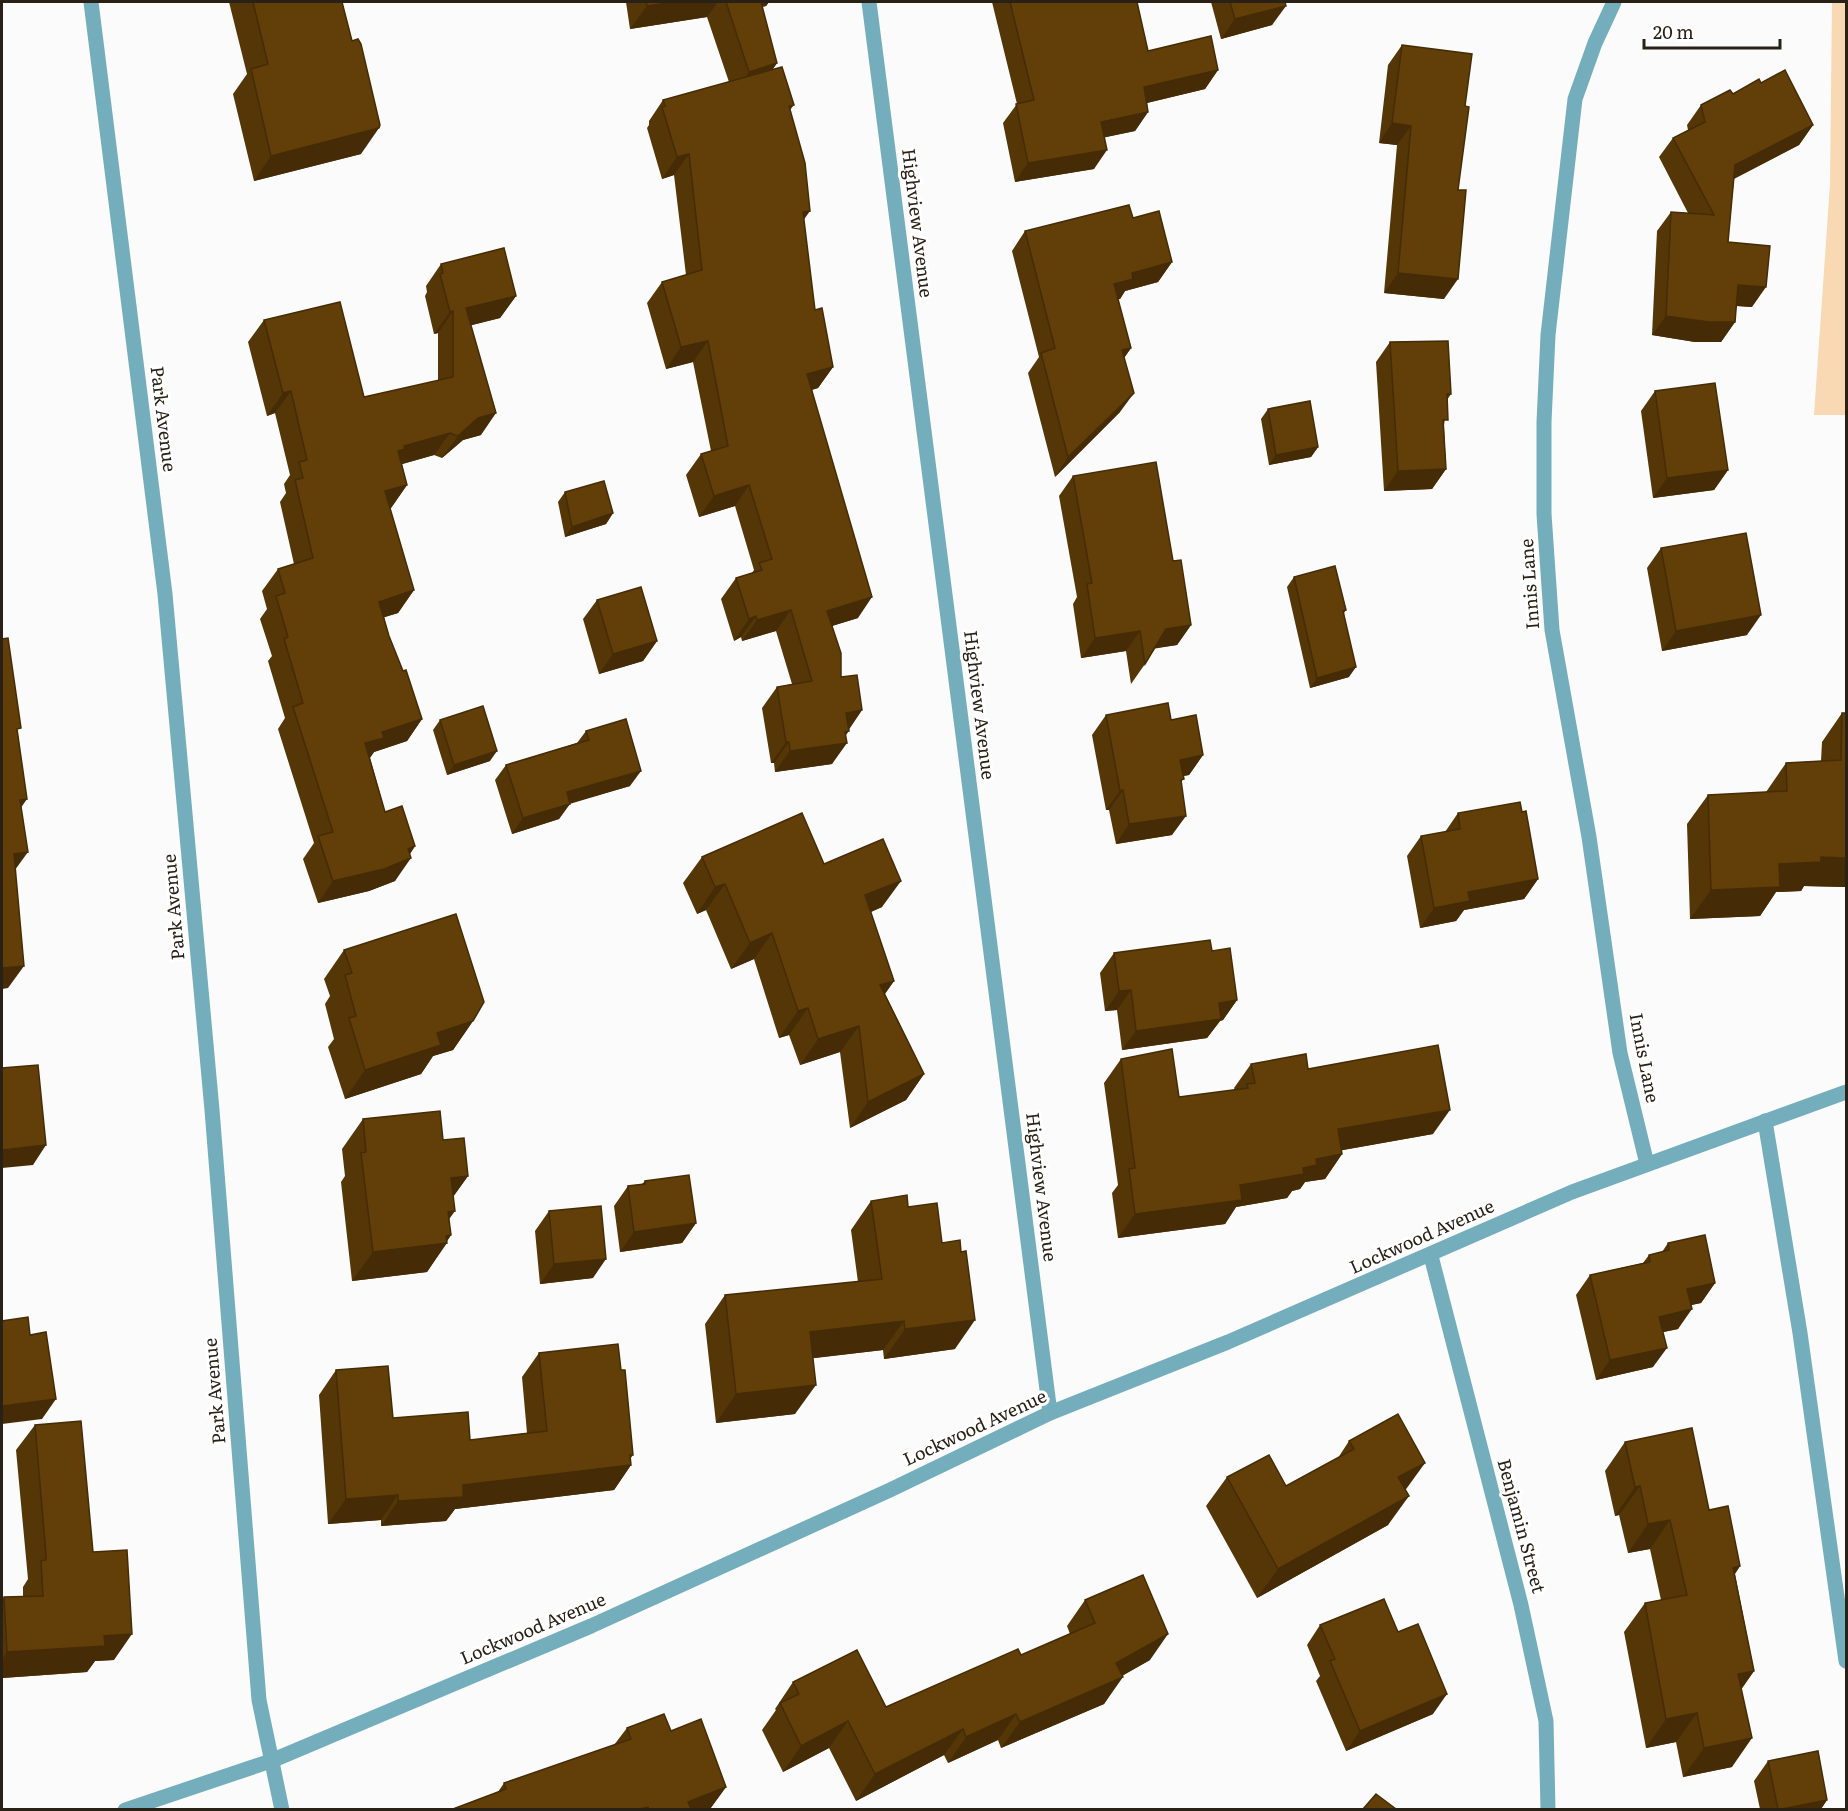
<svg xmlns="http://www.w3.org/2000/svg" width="1848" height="1811" font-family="Literata,serif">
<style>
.green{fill:#f9d9b3}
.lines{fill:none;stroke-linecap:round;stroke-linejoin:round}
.minor{stroke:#74aebc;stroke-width:15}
.wall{fill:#543607}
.shaded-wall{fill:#452c06}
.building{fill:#623f08;stroke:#452c06;stroke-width:1.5}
.labels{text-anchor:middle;stroke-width:6;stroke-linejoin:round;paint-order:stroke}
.street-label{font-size:18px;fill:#292016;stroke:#fff}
</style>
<rect width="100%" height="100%" fill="#fbfbfb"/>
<polygon class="green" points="1832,2 1846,2 1846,415 1814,415 1830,184"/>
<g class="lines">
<g class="minor">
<polyline points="91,2 165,594 212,1110 259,1700 282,1810"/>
<polyline points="869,2 1050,1413"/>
<polyline points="1614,2 1595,43 1575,99 1548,335 1544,422 1544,514 1552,630 1589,837 1620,1053 1647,1164"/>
<polyline points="1765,1121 1800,1333 1846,1661"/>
<polyline points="1431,1256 1521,1605 1546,1721 1548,1810"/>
<polyline points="125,1810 271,1761 591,1626 890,1490 1050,1413 1228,1342 1572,1192 1846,1092"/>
</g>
</g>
<g class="wall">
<polygon points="229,2 342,2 352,41 361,154 254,181 233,94 247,74"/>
<polygon points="626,2 769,2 766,6 762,7 777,63 773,69 794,105 790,110 815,310 833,367 818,388 812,390 858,618 832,626 841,677 862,710 848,730 832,764 775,772 774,763 771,763 762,708 777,687 792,684 776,631 742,641 741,637 734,641 721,599 736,578 752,573 754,570 735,506 699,517 686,475 701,454 711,451 693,362 666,369 647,303 662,282 686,275 674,175 662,179 647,128 649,125 649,121 663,100 729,82 707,17 630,29"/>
<polygon points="992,2 1137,2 1148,51 1218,70 1205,89 1147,103 1148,112 1135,131 1105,137 1094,169 1015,182 1003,123 1017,104"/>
<polygon points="1211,2 1285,2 1272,25 1221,39"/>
<polygon points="1402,45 1465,106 1444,299 1384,293 1397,145 1379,143 1388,65"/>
<polygon points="1761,83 1813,125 1799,145 1734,179 1728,242 1752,307 1736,306 1735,322 1721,342 1695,342 1652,335 1657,231 1671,212 1688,213 1659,157 1673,138 1688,130 1687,125 1701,105"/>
<polygon points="1133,218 1172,262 1158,282 1125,291 1120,299 1118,299 1131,348 1124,358 1120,412 1055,477 1028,373 1039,357 1012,251 1025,231"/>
<polygon points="441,264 516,296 500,318 471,325 481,435 463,440 442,458 434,455 402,464 407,485 391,508 390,508 414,590 398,613 384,617 389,636 403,671 422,719 407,741 374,752 370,758 385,812 415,846 410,854 395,881 369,891 318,903 303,859 314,843 278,729 285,718 268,661 272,656 260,619 267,609 262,591 278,569 294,564 280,502 286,493 284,484 290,475 275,413 267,416 248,342 264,320 364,397 438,381 438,333 434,334 425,296 427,292 426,286"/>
<polygon points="1390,342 1451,394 1447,400 1444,426 1446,469 1432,489 1384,491 1376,362"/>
<polygon points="1655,391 1728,470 1714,490 1653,498 1641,411"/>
<polygon points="1268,409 1318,447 1311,457 1269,465 1261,419"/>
<polygon points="1073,476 1173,561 1191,625 1177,645 1155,648 1145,664 1131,684 1126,651 1081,658 1073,604 1077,597 1059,496"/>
<polygon points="565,492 613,513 606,524 565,537 558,502"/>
<polygon points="1661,548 1747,635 1662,651 1647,568"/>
<polygon points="1294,577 1346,610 1344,613 1349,677 1310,688 1287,587"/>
<polygon points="597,600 657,641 643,661 599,674 583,619"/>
<polygon points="1842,713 1846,713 1846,887 1804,886 1801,891 1776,892 1760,916 1690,919 1687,824 1708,795 1766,792 1786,763 1821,761 1822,742"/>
<polygon points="1106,715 1203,755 1189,775 1183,776 1172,835 1116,844 1109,810 1106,810 1092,735"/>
<polygon points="440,720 490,761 447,775 433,730"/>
<polygon points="586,731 630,786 570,803 559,819 512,834 495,780 506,765 577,743"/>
<polygon points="1522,812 1538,879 1524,899 1464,910 1456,921 1420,928 1407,856 1421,836 1445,832 1458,813"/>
<polygon points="702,857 824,864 882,907 871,912 894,981 885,994 924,1074 906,1100 850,1128 840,1052 800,1065 789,1035 779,1038 754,959 731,969 706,910 697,914 683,883"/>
<polygon points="344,950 473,1021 453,1050 433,1056 421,1074 345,1099 328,1047 334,1039 325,1004 330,996 324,979"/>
<polygon points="1212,951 1237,1000 1223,1020 1220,1021 1207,1038 1122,1050 1117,1010 1105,1011 1100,973 1114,953"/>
<polygon points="1121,1059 1179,1097 1235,1090 1234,1088 1251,1064 1308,1069 1433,1134 1342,1150 1342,1154 1325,1179 1305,1182 1300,1189 1292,1191 1287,1198 1236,1207 1225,1224 1118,1238 1112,1193 1118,1185 1104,1083"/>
<polygon points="363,1119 443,1140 468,1176 453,1197 449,1219 451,1235 427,1272 352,1281 341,1182 345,1176 342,1149"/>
<polygon points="645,1181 696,1223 682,1243 620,1252 614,1206 628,1186 642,1184"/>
<polygon points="871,1201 908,1207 955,1349 884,1359 883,1350 813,1358 795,1414 716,1423 705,1324 725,1295 858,1282 851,1230"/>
<polygon points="549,1211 593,1278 540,1284 535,1231"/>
<polygon points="1668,1243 1715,1283 1701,1303 1691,1305 1678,1329 1663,1332 1653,1367 1596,1380 1576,1295 1590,1275 1643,1263 1649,1255 1662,1252"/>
<polygon points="539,1353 631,1458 631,1465 614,1490 455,1509 446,1521 381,1526 381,1520 328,1524 319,1395 336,1370 393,1418 470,1440 527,1433 522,1377"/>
<polygon points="35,1425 93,1552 114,1660 95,1661 87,1672 2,1678 2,1600 4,1597 23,1597 23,1587 28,1579 16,1450"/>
<polygon points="1349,1441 1405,1490 1388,1525 1257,1598 1206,1506 1227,1477 1286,1486 1338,1458"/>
<polygon points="1625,1442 1709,1510 1740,1566 1735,1574 1754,1671 1741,1689 1732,1767 1683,1777 1676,1742 1646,1748 1624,1632 1645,1603 1661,1600 1650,1549 1628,1553 1619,1515 1615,1516 1605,1471"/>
<polygon points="1085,1600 1150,1660 1122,1676 1104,1704 1001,1748 998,1740 948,1763 944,1755 856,1801 829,1748 783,1772 762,1730 776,1710 775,1709 793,1682 886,1707 1021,1655 1070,1634 1067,1626"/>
<polygon points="1320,1625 1433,1714 1346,1751 1316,1681 1320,1676 1307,1645"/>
<polygon points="627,1728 671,1731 726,1787 710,1809 453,1809 498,1792 504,1783 614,1745"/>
<polygon points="1768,1761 1827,1800 1821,1809 1760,1809 1754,1781"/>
</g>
<g class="shaded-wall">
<polygon points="674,2 718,2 707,17 630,29 647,6"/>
<polygon points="748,2 769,2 766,6 741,11"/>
<polygon points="1286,6 1272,25 1221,39 1235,19"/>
<polygon points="777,63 761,86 733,95 749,72"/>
<polygon points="1218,70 1205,89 1130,107 1144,87"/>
<polygon points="1148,112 1135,131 1088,141 1101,122"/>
<polygon points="1392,123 1411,126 1397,145 1379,143"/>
<polygon points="1813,125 1799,145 1721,185 1735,165"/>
<polygon points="379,128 361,154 254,181 271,156"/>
<polygon points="1107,150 1094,169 1015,182 1028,163"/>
<polygon points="689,154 674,175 662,179 677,157"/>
<polygon points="810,211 795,232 803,212"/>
<polygon points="1172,262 1158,282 1125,291 1120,299 1100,304 1114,284 1132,273"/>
<polygon points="1398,273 1458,279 1444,299 1384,293"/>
<polygon points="1738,285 1766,287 1752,307 1724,305"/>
<polygon points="516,296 500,318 453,330 466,308"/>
<polygon points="453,311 438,333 434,334 450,312"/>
<polygon points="1666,316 1735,322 1721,342 1695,342 1652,335"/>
<polygon points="708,341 693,362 666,369 681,347"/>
<polygon points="1131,348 1117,368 1122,350"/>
<polygon points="833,367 818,388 792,395 807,374"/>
<polygon points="291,391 275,413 267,416 283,393"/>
<polygon points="1134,393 1120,412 1055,477 1068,457"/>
<polygon points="496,413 481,435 463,440 442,458 458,436 478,418"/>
<polygon points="450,433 434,455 392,467 398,451 404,446"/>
<polygon points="1318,447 1311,457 1269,465 1276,455"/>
<polygon points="1446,469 1432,489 1384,491 1398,471"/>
<polygon points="1728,470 1714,490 1653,498 1667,478"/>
<polygon points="407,485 391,508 370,513 385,491"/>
<polygon points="749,485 735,506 699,517 714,496"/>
<polygon points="613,513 606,524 565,537 572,527"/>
<polygon points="414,590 398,613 363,624 379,602"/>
<polygon points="872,597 858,618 812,632 827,611"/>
<polygon points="791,610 776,631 742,641 757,620"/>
<polygon points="1761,615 1747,635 1662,651 1676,631"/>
<polygon points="756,616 741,637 734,641 749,619"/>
<polygon points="1191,625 1177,645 1152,649 1166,629"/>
<polygon points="1140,631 1126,651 1081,658 1095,638"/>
<polygon points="657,641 643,661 599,674 613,654"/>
<polygon points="1356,667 1349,677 1310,688 1317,678"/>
<polygon points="862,710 848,731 846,713"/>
<polygon points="422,719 407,741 374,752 368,760 365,743 382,732"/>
<polygon points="849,731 839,744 847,743 832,764 775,772 790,751"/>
<polygon points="786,742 789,742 774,763 771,763"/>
<polygon points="497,751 490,761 447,775 454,765"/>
<polygon points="1203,755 1189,775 1166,779 1180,760"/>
<polygon points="641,771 630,786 556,808 567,792"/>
<polygon points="1123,790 1109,810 1106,810 1120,791"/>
<polygon points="27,799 11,822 20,800"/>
<polygon points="570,804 559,819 512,834 523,818"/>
<polygon points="1186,816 1172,835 1116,844 1129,824"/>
<polygon points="415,846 405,861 411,858 395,881 369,891 318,903 333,881"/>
<polygon points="28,852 12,874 14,854"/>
<polygon points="1821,857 1846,858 1846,887 1804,886 1801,891 1776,892 1760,916 1690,919 1711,890 1779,864"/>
<polygon points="1538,879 1524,899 1464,910 1456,921 1420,928 1434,908 1468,892"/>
<polygon points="901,881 882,907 847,922 865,895"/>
<polygon points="725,884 706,910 697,914 715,887"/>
<polygon points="772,933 754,959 731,969 750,943"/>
<polygon points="24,966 8,988 2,989 2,968"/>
<polygon points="894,981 875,1007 880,985"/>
<polygon points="1131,990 1117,1010 1105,1011 1119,991"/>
<polygon points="1237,1000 1223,1020 1220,1021 1207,1038 1122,1050 1136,1031 1219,1003"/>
<polygon points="808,1008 789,1035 779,1038 798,1011"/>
<polygon points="473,1021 453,1050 433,1056 421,1074 345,1099 365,1070 437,1033"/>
<polygon points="859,1026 840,1052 800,1065 818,1039"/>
<polygon points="924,1074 906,1100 850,1128 868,1102"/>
<polygon points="1450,1110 1433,1134 1321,1154 1338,1129"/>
<polygon points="46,1145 33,1165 2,1168 2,1150"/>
<polygon points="1342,1154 1325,1179 1305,1182 1300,1189 1292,1191 1287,1198 1236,1207 1225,1224 1118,1238 1135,1214 1303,1168 1316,1159"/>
<polygon points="468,1176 447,1205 451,1178"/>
<polygon points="455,1211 434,1240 448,1212"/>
<polygon points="696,1223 682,1243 620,1252 634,1232"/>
<polygon points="451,1235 445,1244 447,1243 427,1272 352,1281 373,1252"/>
<polygon points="606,1259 593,1278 540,1284 554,1264"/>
<polygon points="1715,1283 1701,1303 1673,1309 1687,1289"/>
<polygon points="1692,1309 1678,1329 1645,1336 1659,1317"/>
<polygon points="975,1320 955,1349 884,1359 905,1329"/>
<polygon points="904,1321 883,1350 790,1361 810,1332"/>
<polygon points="1667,1348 1653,1367 1596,1380 1610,1360"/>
<polygon points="816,1385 795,1414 716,1423 736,1394"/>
<polygon points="56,1399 42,1419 2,1424 2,1406"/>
<polygon points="630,1455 633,1455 625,1466 631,1465 614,1490 455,1509 446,1521 381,1526 398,1501 463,1485"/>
<polygon points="1425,1463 1404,1492 1398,1477"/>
<polygon points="1640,1486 1619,1515 1615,1516 1635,1487"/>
<polygon points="398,1495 381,1520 328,1524 346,1499"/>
<polygon points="1409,1496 1388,1525 1257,1598 1278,1569"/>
<polygon points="1670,1520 1650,1549 1628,1553 1648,1524"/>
<polygon points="1740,1566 1720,1595 1733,1568"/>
<polygon points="132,1634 114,1660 95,1661 87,1672 2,1678 2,1660 7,1652 104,1636"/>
<polygon points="1168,1634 1150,1660 1109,1683 1123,1677 1104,1704 1001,1748 1020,1722 1116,1663"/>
<polygon points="1754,1671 1734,1700 1738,1674"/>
<polygon points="1447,1694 1433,1714 1346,1751 1360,1731"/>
<polygon points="1697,1713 1676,1742 1646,1748 1666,1719"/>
<polygon points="1016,1714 998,1740 948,1763 966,1737"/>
<polygon points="848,1721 829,1748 783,1772 801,1746"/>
<polygon points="963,1729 944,1755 856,1801 875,1774"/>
<polygon points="1752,1738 1732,1767 1683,1777 1704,1748"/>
<polygon points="726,1787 710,1809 682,1809 688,1802"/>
<polygon points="1827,1800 1821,1809 1782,1809"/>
</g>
<g class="building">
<polygon points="253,2 342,2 352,41 358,39 361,44 380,125 379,128 271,156 251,69 268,64"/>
<polygon points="646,2 674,2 647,6"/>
<polygon points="726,2 761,2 777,63 749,72"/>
<polygon points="1010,2 1137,2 1148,51 1211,36 1218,70 1144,87 1148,112 1101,122 1107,150 1028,163 1016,104 1034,100"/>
<polygon points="1230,2 1285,2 1286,6 1235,19"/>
<polygon points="1402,45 1472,54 1465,106 1469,107 1458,190 1466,190 1458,279 1398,273 1411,126 1392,123"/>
<polygon points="782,67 794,105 789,106 805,163 810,211 803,212 815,310 822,308 833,367 807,374 872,597 827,611 841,653 841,677 857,675 862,710 846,713 849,731 845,732 847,743 790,751 789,742 786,742 777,687 812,681 791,610 757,620 756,616 749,619 736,578 762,570 759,563 772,559 749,485 714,496 701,454 728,446 708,341 681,347 662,282 702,270 689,154 677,157 662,107 665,106 663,100"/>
<polygon points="1785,70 1813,125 1735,165 1728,242 1770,246 1766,287 1738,285 1735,322 1709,322 1666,316 1671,212 1714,215 1673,138 1705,122 1701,105 1730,90 1733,94 1759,79 1761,83"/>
<polygon points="1129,205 1133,218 1159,211 1172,262 1132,273 1133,279 1114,284 1131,348 1122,350 1134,393 1068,457 1041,353 1055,348 1025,231"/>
<polygon points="504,248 516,296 466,308 496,413 478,418 458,436 450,433 404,446 405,449 398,451 407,485 385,491 414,590 379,602 389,636 403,671 406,670 422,719 382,732 384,738 365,743 385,812 402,806 415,846 408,849 411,858 384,869 333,881 318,836 333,832 293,707 303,703 284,639 288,637 276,596 285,593 278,569 313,558 295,480 303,478 299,462 307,460 291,391 283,393 264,320 340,302 364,397 453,377 453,311 450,312 440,274 443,273 441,264"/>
<polygon points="1448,341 1451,394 1447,394 1448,420 1443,420 1446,469 1398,471 1390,342"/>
<polygon points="1715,383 1728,470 1667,478 1655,391"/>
<polygon points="1310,401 1318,447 1276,455 1268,409"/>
<polygon points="1156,462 1173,561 1181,560 1191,625 1166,629 1145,664 1140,631 1095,638 1087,584 1092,583 1073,476"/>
<polygon points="604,481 613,513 572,527 565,492"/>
<polygon points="1746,533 1761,615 1676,631 1661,548"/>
<polygon points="1335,566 1346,610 1343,611 1356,667 1317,678 1294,577"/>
<polygon points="641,587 657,641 613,654 597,600"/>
<polygon points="8,638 21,728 17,729 27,799 20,800 28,852 14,854 24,966 2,968 2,639"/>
<polygon points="1168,703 1171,720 1196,715 1203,755 1180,760 1184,779 1181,780 1186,816 1129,824 1123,790 1120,791 1106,715"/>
<polygon points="483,706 497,751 454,765 440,720"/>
<polygon points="1842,713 1846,713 1846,858 1821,857 1821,862 1779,864 1780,887 1711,890 1708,795 1787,791 1786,763 1841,760"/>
<polygon points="626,719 641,771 567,792 570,804 523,818 506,765 589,740 586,731"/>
<polygon points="1520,802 1522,812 1526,811 1538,879 1468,892 1470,901 1434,908 1421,836 1460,829 1458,813"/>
<polygon points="802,813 824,864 883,839 901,881 865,895 894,981 880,985 924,1074 868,1102 859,1026 818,1039 808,1008 798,1011 772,933 750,943 725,884 715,887 702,857"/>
<polygon points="456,914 484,1002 473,1021 437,1033 441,1045 365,1070 349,1018 356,1016 345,975 352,973 344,950"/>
<polygon points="1210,940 1212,951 1230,948 1237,1000 1219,1003 1221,1019 1136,1031 1131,990 1119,991 1114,953"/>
<polygon points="1438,1045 1450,1110 1338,1129 1342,1154 1316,1159 1317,1165 1303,1168 1304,1174 1240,1185 1242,1200 1135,1214 1129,1169 1135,1168 1121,1059 1172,1049 1179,1097 1248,1088 1247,1084 1255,1083 1251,1064 1306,1054 1308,1069"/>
<polygon points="38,1065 46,1145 2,1150 2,1068"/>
<polygon points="440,1111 443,1140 464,1138 468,1176 451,1178 455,1211 448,1212 451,1235 446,1236 447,1243 373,1252 361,1153 366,1152 363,1119"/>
<polygon points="689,1175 696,1223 634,1232 628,1186 645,1184 645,1181"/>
<polygon points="907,1195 908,1207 937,1203 942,1243 960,1240 961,1252 966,1251 975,1320 905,1329 904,1321 810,1332 816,1385 736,1394 725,1295 882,1279 871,1201"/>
<polygon points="601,1206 606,1259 554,1264 549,1211"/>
<polygon points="1705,1235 1715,1283 1687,1289 1692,1309 1659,1317 1667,1348 1610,1360 1590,1275 1650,1262 1649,1255 1669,1250 1668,1243"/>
<polygon points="28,1317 30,1335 46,1332 56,1399 2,1406 2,1321"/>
<polygon points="618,1344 621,1370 625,1370 633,1455 630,1455 631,1465 463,1485 463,1497 398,1501 398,1495 346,1499 336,1370 388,1366 393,1418 468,1412 470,1440 547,1431 539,1353"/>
<polygon points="1398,1414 1425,1463 1398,1477 1409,1496 1278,1569 1227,1477 1269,1455 1286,1486 1354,1449 1349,1441"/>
<polygon points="81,1421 93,1552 127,1550 132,1634 104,1636 105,1646 7,1652 4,1597 43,1596 41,1561 46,1560 46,1555 35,1425"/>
<polygon points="1692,1428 1709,1510 1728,1506 1740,1566 1733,1568 1754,1671 1738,1674 1752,1738 1704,1748 1697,1713 1666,1719 1645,1603 1687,1595 1670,1520 1648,1524 1640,1486 1635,1487 1625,1442"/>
<polygon points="1143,1575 1168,1634 1116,1663 1123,1677 1020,1722 1016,1714 966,1737 963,1729 875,1774 848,1721 801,1746 780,1703 799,1694 793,1682 857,1650 886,1707 1018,1649 1021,1655 1095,1623 1085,1600"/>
<polygon points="1384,1599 1398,1632 1418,1624 1447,1694 1360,1731 1330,1661 1335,1659 1320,1625"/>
<polygon points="664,1714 671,1731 701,1719 726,1787 688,1802 691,1809 649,1809 648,1807 640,1809 453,1809 506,1789 504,1783 631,1739 627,1728"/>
<polygon points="1818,1751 1827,1800 1782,1809 1778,1809 1768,1761"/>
<polygon points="1376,1794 1396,1809 1363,1809"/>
</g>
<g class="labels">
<g class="street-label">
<text transform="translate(917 223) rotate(83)" y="6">Highview Avenue</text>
<text transform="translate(163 419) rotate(83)" y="6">Park Avenue</text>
<text transform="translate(1530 584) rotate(-94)" y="6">Innis Lane</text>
<text transform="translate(979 705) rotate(83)" y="6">Highview Avenue</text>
<text transform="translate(174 907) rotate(-95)" y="6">Park Avenue</text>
<text transform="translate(1644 1058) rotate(79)" y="6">Innis Lane</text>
<text transform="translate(1041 1187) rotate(83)" y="6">Highview Avenue</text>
<text transform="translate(1422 1237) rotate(-24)" y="6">Lockwood Avenue</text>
<text transform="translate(215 1391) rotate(-95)" y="6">Park Avenue</text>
<text transform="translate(975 1428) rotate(-25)" y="6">Lockwood Avenue</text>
<text transform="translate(1521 1526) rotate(75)" y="6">Benjamin Street</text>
<text transform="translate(533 1629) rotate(-23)" y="6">Lockwood Avenue</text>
</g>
</g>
<rect width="1848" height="1811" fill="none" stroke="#292016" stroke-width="6"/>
<path d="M1644 39v9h136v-9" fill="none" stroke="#292016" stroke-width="3"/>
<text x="1653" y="39" font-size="18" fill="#292016" stroke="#ffffff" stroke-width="4.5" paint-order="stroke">20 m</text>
</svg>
